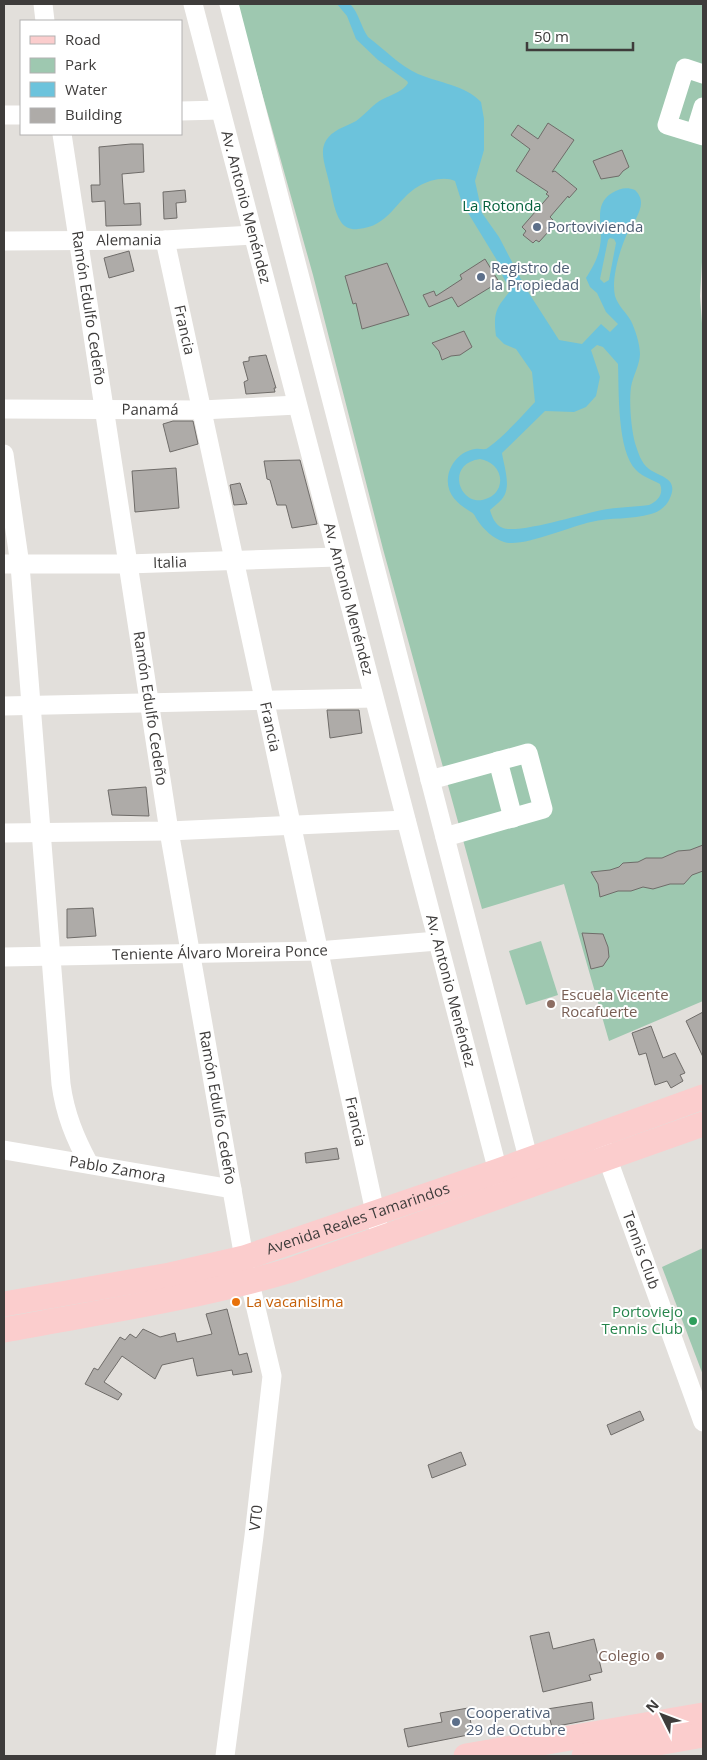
<svg xmlns="http://www.w3.org/2000/svg" width="707" height="1760" font-family="'Open Sans',sans-serif">
<style>
.green{fill:#9ec8b0}
.water{fill:#6cc3dc;fill-rule:evenodd}
.building{fill:#aeaba8;stroke:#6f6c69}
.lines{fill:none;stroke-linecap:round;stroke-linejoin:round}
.minor{stroke:#fff;stroke-width:19}
.major{stroke:#fbcdcd;stroke-width:25}
.service-dot{fill:#5c6f8a;stroke:#fff;stroke-width:2}
.education-dot{fill:#8d6e63;stroke:#fff;stroke-width:2}
.food-dot{fill:#e8710a;stroke:#fff;stroke-width:2}
.leisure-dot{fill:#2e9e5b;stroke:#fff;stroke-width:2}
.labels{text-anchor:middle;stroke-width:4;stroke-linejoin:round;paint-order:stroke}
.park-label{font-size:15px;fill:#07623e;stroke:#fff}
.street-label{font-size:15px;fill:#3e3c3b;stroke:#fff}
.service-label{font-size:15px;fill:#4e5e75;stroke:#fff;text-anchor:start}
.education-label{font-size:15px;fill:#785e54;stroke:#fff;text-anchor:start}
.food-label{font-size:15px;fill:#c56008;stroke:#fff;text-anchor:start}
.leisure-label{font-size:15px;fill:#27864d;stroke:#fff;text-anchor:end}
</style>
<rect width="100%" height="100%" fill="#e2dfdb"/>
<g class="green">
<polygon points="237,4 703,4 703,245 700,296 703,337 703,1001 609,1041 564,884 482,909 383,549 313,275"/>
<polygon points="541,941 558,995 526,1005 509,951"/>
<polygon points="703,1248 703,1375 662,1267"/>
</g>
<path class="water" d="M337 4H350C359 13 361 27 368 37 384 49 400 66 418 74 439 83 465 85 481 102L484 119V150L475 181 482 213 499 237 525 287 559 340 582 344 601 324 610 332 618 324 606 312 597 293 590 287 586 278C592 268 598 259 600 246 604 227 592 205 612 193 620 188 627 187 635 190 638 193 641 197 641 203 641 213 632 225 627 234 620 249 611 279 615 296 618 306 626 312 631 321 635 329 640 344 640 354 640 364 633 376 631 387 629 402 631 428 635 443 638 452 641 463 649 469 660 477 679 478 670 498 667 506 659 512 651 514 632 520 610 517 591 522 571 526 522 548 504 542 494 539 483 529 478 521 475 517 475 514 471 512 458 504 446 495 448 477 450 463 461 451 475 449 481 448 485 451 489 447 506 434 520 418 535 402L532 372 516 349 504 344 496 336C493 312 496 308 511 290L503 277 498 262 462 203 455 181C445 176 429 180 419 186 396 199 389 227 358 229 352 230 345 228 341 222 333 210 332 192 328 178 323 157 316 142 339 129 345 126 351 124 356 121 366 114 373 104 383 99 391 95 404 91 408 83L407 81 378 60 356 39 347 16ZM610 238 614 239 616 243 609 280 604 283 600 279 608 240ZM597 345 603 347 618 364C619 391 617 451 636 470 643 477 651 479 660 484 664 494 658 501 649 505 633 507 617 507 602 510 582 514 519 534 503 528 495 525 492 517 490 510 494 506 499 503 502 499 512 487 504 467 502 453L545 411 574 412 586 407 596 396 600 377 591 350ZM480 459C493 461 504 473 499 487 497 492 493 496 488 498 461 511 443 464 480 459Z"/>
<g class="building">
<polygon points="548,123 574,140 552,172 555,171 577,189 569,198 568,196 550,217 553,220 546,228 549,231 539,242 536,240 533,243 523,235 526,231 522,227 549,196 546,194 548,192 516,171 530,149 511,135 518,125 538,139"/>
<polygon points="131,144 143,144 144,172 122,174 124,204 140,203 141,225 106,226 105,201 92,202 91,185 100,185 99,147"/>
<polygon points="622,150 629,167 623,171 619,176 601,179 593,161"/>
<polygon points="185,190 186,202 176,203 177,218 164,219 163,192"/>
<polygon points="129,251 134,271 109,278 104,258"/>
<polygon points="485,259 499,282 458,307 452,297 429,307 423,295 434,291 436,296 462,279 460,275"/>
<polygon points="387,263 409,315 362,329 356,303 353,304 345,276"/>
<polygon points="464,331 472,347 460,355 451,356 442,360 439,351 432,343"/>
<polygon points="266,355 276,388 274,388 275,392 246,394 244,382 248,380 243,362 249,361 249,357"/>
<polygon points="173,421 193,421 198,444 170,452 163,424"/>
<polygon points="300,460 317,524 292,528 286,505 277,505 270,480 267,479 264,461"/>
<polygon points="176,468 179,508 135,512 132,471"/>
<polygon points="240,483 247,504 234,505 230,485"/>
<polygon points="327,710 359,710 362,733 330,738"/>
<polygon points="146,787 149,816 112,815 108,790"/>
<polygon points="703,845 703,871 692,875 684,884 670,884 653,889 643,887 631,891 618,891 600,897 598,884 591,872 610,870 619,867 623,863 638,862 646,858 662,858 678,851 690,850"/>
<polygon points="93,908 96,936 67,938 67,909"/>
<polygon points="582,933 603,934 608,947 609,957 603,966 591,969"/>
<polygon points="703,1012 703,1057 686,1021"/>
<polygon points="651,1026 663,1058 675,1053 685,1073 680,1075 683,1081 671,1088 667,1081 655,1085 646,1053 639,1055 632,1033"/>
<polygon points="337,1148 339,1159 306,1163 305,1153"/>
<polygon points="227,1309 239,1355 247,1353 252,1372 233,1375 232,1370 197,1376 193,1358 162,1365 155,1379 122,1356 104,1382 122,1394 118,1400 85,1384 94,1368 98,1370 120,1337 125,1340 130,1334 136,1338 143,1329 160,1337 175,1333 177,1342 212,1334 206,1314"/>
<polygon points="640,1411 644,1420 611,1435 607,1425"/>
<polygon points="461,1452 466,1465 432,1478 428,1465"/>
<polygon points="549,1632 553,1649 594,1639 602,1672 589,1675 591,1680 543,1692 530,1636"/>
<polygon points="592,1702 594,1719 552,1727 547,1709"/>
<polygon points="468,1708 473,1734 408,1747 404,1729 442,1722 440,1713"/>
</g>
<g class="lines">
<g class="minor">
<polyline points="43,4 45,21"/>
<path id="s1" d="M193 4 501 1183"/>
<polyline points="229,4 532,1173"/>
<polyline points="703,74 685,68 667,125 703,136"/>
<polyline points="181,111 220,110"/>
<polyline points="4,115 21,115"/>
<polyline points="695,133 703,107"/>
<path id="s2" d="M62 134 169 831 244 1258 272 1376 254 1536 225 1756"/>
<path id="s3" d="M165 240 378 1226"/>
<path id="s4" d="M4 241 165 240 253 235"/>
<path id="s5" d="M4 409 202 410 297 405"/>
<path d="M4 454 20 565 61 1084C65 1114 75 1138 89 1164"/>
<path id="s6" d="M4 564H127L337 557"/>
<polyline points="4,706 374,698"/>
<polyline points="498,761 513,818"/>
<polyline points="430,780 528,753 543,809 445,837"/>
<polyline points="4,833 169,831 406,820"/>
<path id="s7" d="M4 957 318 951 437 941"/>
<path id="s8" d="M603 1146 703 1422"/>
<path id="s9" d="M4 1150 232 1189"/>
</g>
<g class="major">
<path id="s10" d="M4 1304 170 1275 244 1258 498 1171 703 1097"/>
<path d="M4 1330C100 1312 197 1298 291 1270L703 1124"/>
<polyline points="466,1756 703,1715"/>
<polyline points="584,1756 703,1735"/>
</g>
</g>
<g class="service-dot">
<circle cx="537" cy="227" r="5"/>
<circle cx="481" cy="277" r="5"/>
<circle cx="456" cy="1722" r="5"/>
</g>
<g class="education-dot">
<circle cx="551" cy="1004" r="5"/>
<circle cx="660" cy="1656" r="5"/>
</g>
<circle class="food-dot" cx="236" cy="1302" r="5"/>
<circle class="leisure-dot" cx="693" cy="1321" r="5"/>
<g class="labels">
<g class="park-label">
<text x="502" y="211">La Rotonda</text>
</g>
<g class="street-label">
<text dy="5" stroke="none"><textPath href="#s1" startOffset="210">Av. Antonio Menéndez</textPath></text>
<text dy="5" stroke="none"><textPath href="#s4" startOffset="125">Alemania</textPath></text>
<text dy="5" stroke="none"><textPath href="#s2" startOffset="176">Ramón Edulfo Cedeño</textPath></text>
<text dy="5" stroke="none"><textPath href="#s3" startOffset="92">Francia</textPath></text>
<text dy="5" stroke="none"><textPath href="#s5" startOffset="146">Panamá</textPath></text>
<text dy="5" stroke="none"><textPath href="#s6" startOffset="166">Italia</textPath></text>
<text dy="5" stroke="none"><textPath href="#s1" startOffset="615">Av. Antonio Menéndez</textPath></text>
<text dy="5" stroke="none"><textPath href="#s2" startOffset="581">Ramón Edulfo Cedeño</textPath></text>
<text dy="5" stroke="none"><textPath href="#s3" startOffset="498">Francia</textPath></text>
<text dy="5" stroke="none"><textPath href="#s7" startOffset="216">Teniente Álvaro Moreira Ponce</textPath></text>
<text dy="5" stroke="none"><textPath href="#s1" startOffset="1020">Av. Antonio Menéndez</textPath></text>
<text dy="5" stroke="none"><textPath href="#s2" startOffset="986">Ramón Edulfo Cedeño</textPath></text>
<text dy="5" stroke="none"><textPath href="#s3" startOffset="902">Francia</textPath></text>
<text dy="5" stroke="none"><textPath href="#s9" startOffset="115">Pablo Zamora</textPath></text>
<text dy="5" stroke="none"><textPath href="#s10" startOffset="365">Avenida Reales Tamarindos</textPath></text>
<text dy="5" stroke="none"><textPath href="#s8" startOffset="111">Tennis Club</textPath></text>
<text transform="translate(256 1518) rotate(-83)" y="5">VT0</text>
</g>
<g class="service-label">
<text x="547" y="232">Portovivienda</text>
<text x="491" y="273">Registro de<tspan x="491" dy="17">la Propiedad</tspan></text>
<text x="466" y="1718">Cooperativa<tspan x="466" dy="17">29 de Octubre</tspan></text>
</g>
<g class="education-label">
<text x="561" y="1000">Escuela Vicente<tspan x="561" dy="17">Rocafuerte</tspan></text>
<text x="650" y="1661" text-anchor="end">Colegio</text>
</g>
<g class="food-label">
<text x="246" y="1307">La vacanisima</text>
</g>
<g class="leisure-label">
<text x="683" y="1317">Portoviejo<tspan x="683" dy="17">Tennis Club</tspan></text>
</g>
</g>
<rect width="707" height="1760" fill="none" stroke="#3e3c3b" stroke-width="10"/>
<rect x="20" y="20" width="162" height="115" fill="#ffffff" stroke="#b2b1b1"/>
<rect x="30" y="36" width="25" height="8" fill="#fbcdcd" stroke="#b2b1b1"/>
<text x="65" y="45" font-size="15" fill="#3e3c3b">Road</text>
<rect x="30" y="58" width="25" height="15" fill="#9ec8b0" stroke="#b2b1b1"/>
<text x="65" y="70" font-size="15" fill="#3e3c3b">Park</text>
<rect x="30" y="82" width="25" height="15" fill="#6cc3dc" stroke="#b2b1b1"/>
<text x="65" y="95" font-size="15" fill="#3e3c3b">Water</text>
<rect x="30" y="108" width="25" height="15" fill="#aeaba8" stroke="#b2b1b1"/>
<text x="65" y="120" font-size="15" fill="#3e3c3b">Building</text>
<g transform="translate(662 1715) rotate(312)" stroke="#ffffff" stroke-width="4" paint-order="stroke">
<path d="M0-4L9 19L0 12L-9 19Z" fill="#3e3c3b"/>
<text y="-8" font-size="14" font-weight="bold" text-anchor="middle" fill="#3e3c3b">N</text>
</g>
<path d="M527 42v8h106v-8" fill="none" stroke="#3e3c3b" stroke-width="2.5"/>
<text x="534" y="42" font-size="15" fill="#3e3c3b" stroke="#ffffff" stroke-width="4" paint-order="stroke">50 m</text>
</svg>
